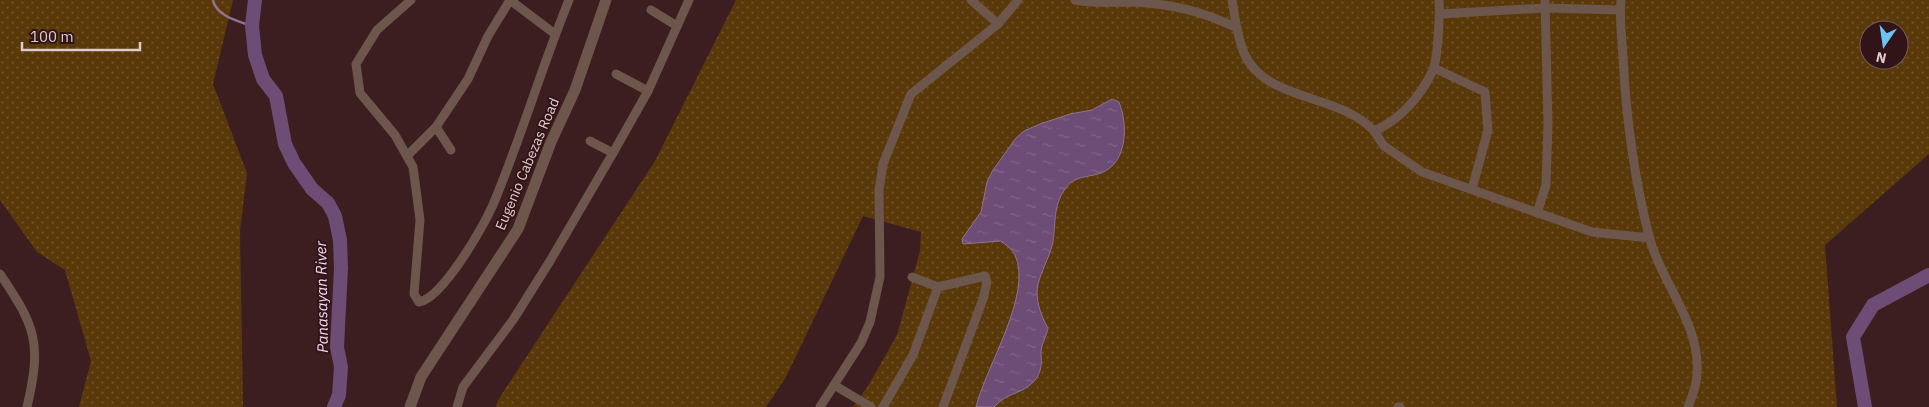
<svg xmlns="http://www.w3.org/2000/svg" width="1929" height="407" font-family="'IBM Plex Sans',sans-serif">
<style>
.grass{fill:url(#grass-dots);fill-rule:evenodd}
.water{fill:url(#water-ripples);stroke:#907290}
.lines{fill:none;stroke-linecap:round;stroke-linejoin:round}
.stream{stroke:#907290;stroke-width:2.5}
.river{stroke:#6d4c76;stroke-width:14}
.minor{stroke:#6d564c;stroke-width:9}
.tertiary{stroke:#6d564c;stroke-width:11}
.labels{text-anchor:middle;stroke-width:4;stroke-linejoin:round;paint-order:stroke}
.street-label{font-size:14px;fill:#e0cbcc;stroke:#311417}
.water-label{font-size:15px;font-style:italic;fill:#f0dbf6;stroke:#311417}
</style>
<defs>
<pattern id="grass-dots" width="8" height="8" patternUnits="userSpaceOnUse" patternTransform="scale(1.25)"><rect width="8" height="8" fill="#59390a"/><path d="M2 2h.1M6 6h.1" fill="none" stroke="#71542c" stroke-width="1.8" stroke-linecap="round"/></pattern>
<pattern id="water-ripples" width="26" height="14" patternUnits="userSpaceOnUse" patternTransform="scale(1.25)"><rect width="26" height="14" fill="#6d4c76"/><path d="M2 4q2-2 4 0t4 0M15 11q2-2 4 0t4 0" fill="none" stroke="#826488"/></pattern>
</defs>
<rect width="100%" height="100%" fill="#3c1e20"/>
<g class="grass">
<polygon points="0,0 233,0 213,84 247,173 240,231 243,407 79,407 91,361 65,270 37,252 0,200"/>
<path d="M736 0H1929V154L1825 245 1837 407H853L868 386 897 335 920 251 921 232 863 216 786 377 766 407H496L498 400 655 161ZM1869 30H1899V60H1869Z"/>
</g>
<path class="water" d="M1112 99 1119 102C1128 124 1128 163 1101 173 1087 178 1075 175 1065 189 1053 206 1056 222 1053 241 1051 256 1037 277 1037 292 1037 304 1042 318 1048 328 1047 335 1040 347 1041 354 1042 366 1041 376 1030 385 1018 395 1008 392 994 407H976C986 366 1033 294 1015 255 1013 250 1006 245 1001 241L963 244 962 239 981 212 987 182 993 170 1016 138 1024 131 1040 124 1070 114 1092 110Z"/>
<g class="lines">
<path class="stream" d="M213 0C216 16 238 21 252 26"/>
<g class="river">
<polyline points="255,0 252,26 255,55 263,79 276,96 285,144 294,163 312,189 328,203 335,216 340,240 341,268 337,347 341,367 339,395 334,407"/>
<polyline points="1865,407 1853,337 1873,305 1929,275"/>
</g>
<g class="minor">
<path d="M411 0 377 30 356 64 360 93 395 135 413 167 420 220 414 294 419 302C443 298 486 223 495 200 522 135 542 66 569 0"/>
<polyline points="510,0 555,34"/>
<polyline points="971,0 998,24"/>
<path d="M1075 0C1094 4 1112 2 1132 2 1172 4 1202 11 1237 28"/>
<path d="M1232 0C1235 18 1237 36 1244 53 1265 102 1339 93 1374 131 1400 120 1421 96 1433 70 1438 57 1440 14 1439 0"/>
<path d="M1621 0C1619 19 1622 38 1623 57 1626 117 1634 177 1649 236 1661 283 1701 324 1697 374 1697 385 1692 397 1688 407"/>
<polyline points="651,10 677,26"/>
<polyline points="1440,14 1545,8 1620,10"/>
<polyline points="1434,68 1485,92 1488,130 1472,189"/>
<polyline points="616,74 648,91"/>
<polyline points="436,127 451,150"/>
<polyline points="1374,131 1384,146 1422,172 1592,232 1650,238"/>
<polyline points="590,141 613,153"/>
<polyline points="407,156 436,127 468,79 488,36 510,0"/>
<polyline points="1537,213 1546,185 1548,124 1545,0"/>
<path d="M0 274C36 327 42 343 27 407"/>
<polyline points="912,277 938,287 985,276 987,282 983,299 943,407"/>
<polyline points="834,385 871,407"/>
<polyline points="457,407 463,387 513,320 550,261 613,153 648,91 689,0"/>
<polyline points="820,407 861,343 870,322 880,277 879,190 883,164 911,94 998,24 1018,0"/>
<polyline points="883,407 913,355 938,287"/>
<polyline points="1398,407 1400,407"/>
</g>
<polyline class="tertiary" points="410,407 421,377 518,229 551,142 575,90 606,0"/>
</g>
<g class="labels">
<g class="street-label">
<text transform="translate(527 164) rotate(-67)" y="5">Eugenio Cabezas Road</text>
</g>
<g class="water-label">
<text transform="translate(322 297) rotate(-91)" y="5">Panasayan River</text>
</g>
</g>
<g transform="translate(1884 45) rotate(193)"><circle r="24" fill="#311417" stroke="#775d5f"/>
<path d="M0-4L9 19L0 12L-9 19Z" fill="#6dc2f3"/>
<text y="-8" font-size="14" font-weight="bold" text-anchor="middle" fill="#e0cbcc">N</text>
</g>
<path d="M22 42v8h118v-8" fill="none" stroke="#e0cbcc" stroke-width="2.5"/>
<text x="30" y="42" font-size="15" fill="#e0cbcc" stroke="#311417" stroke-width="4" paint-order="stroke">100 m</text>
</svg>
